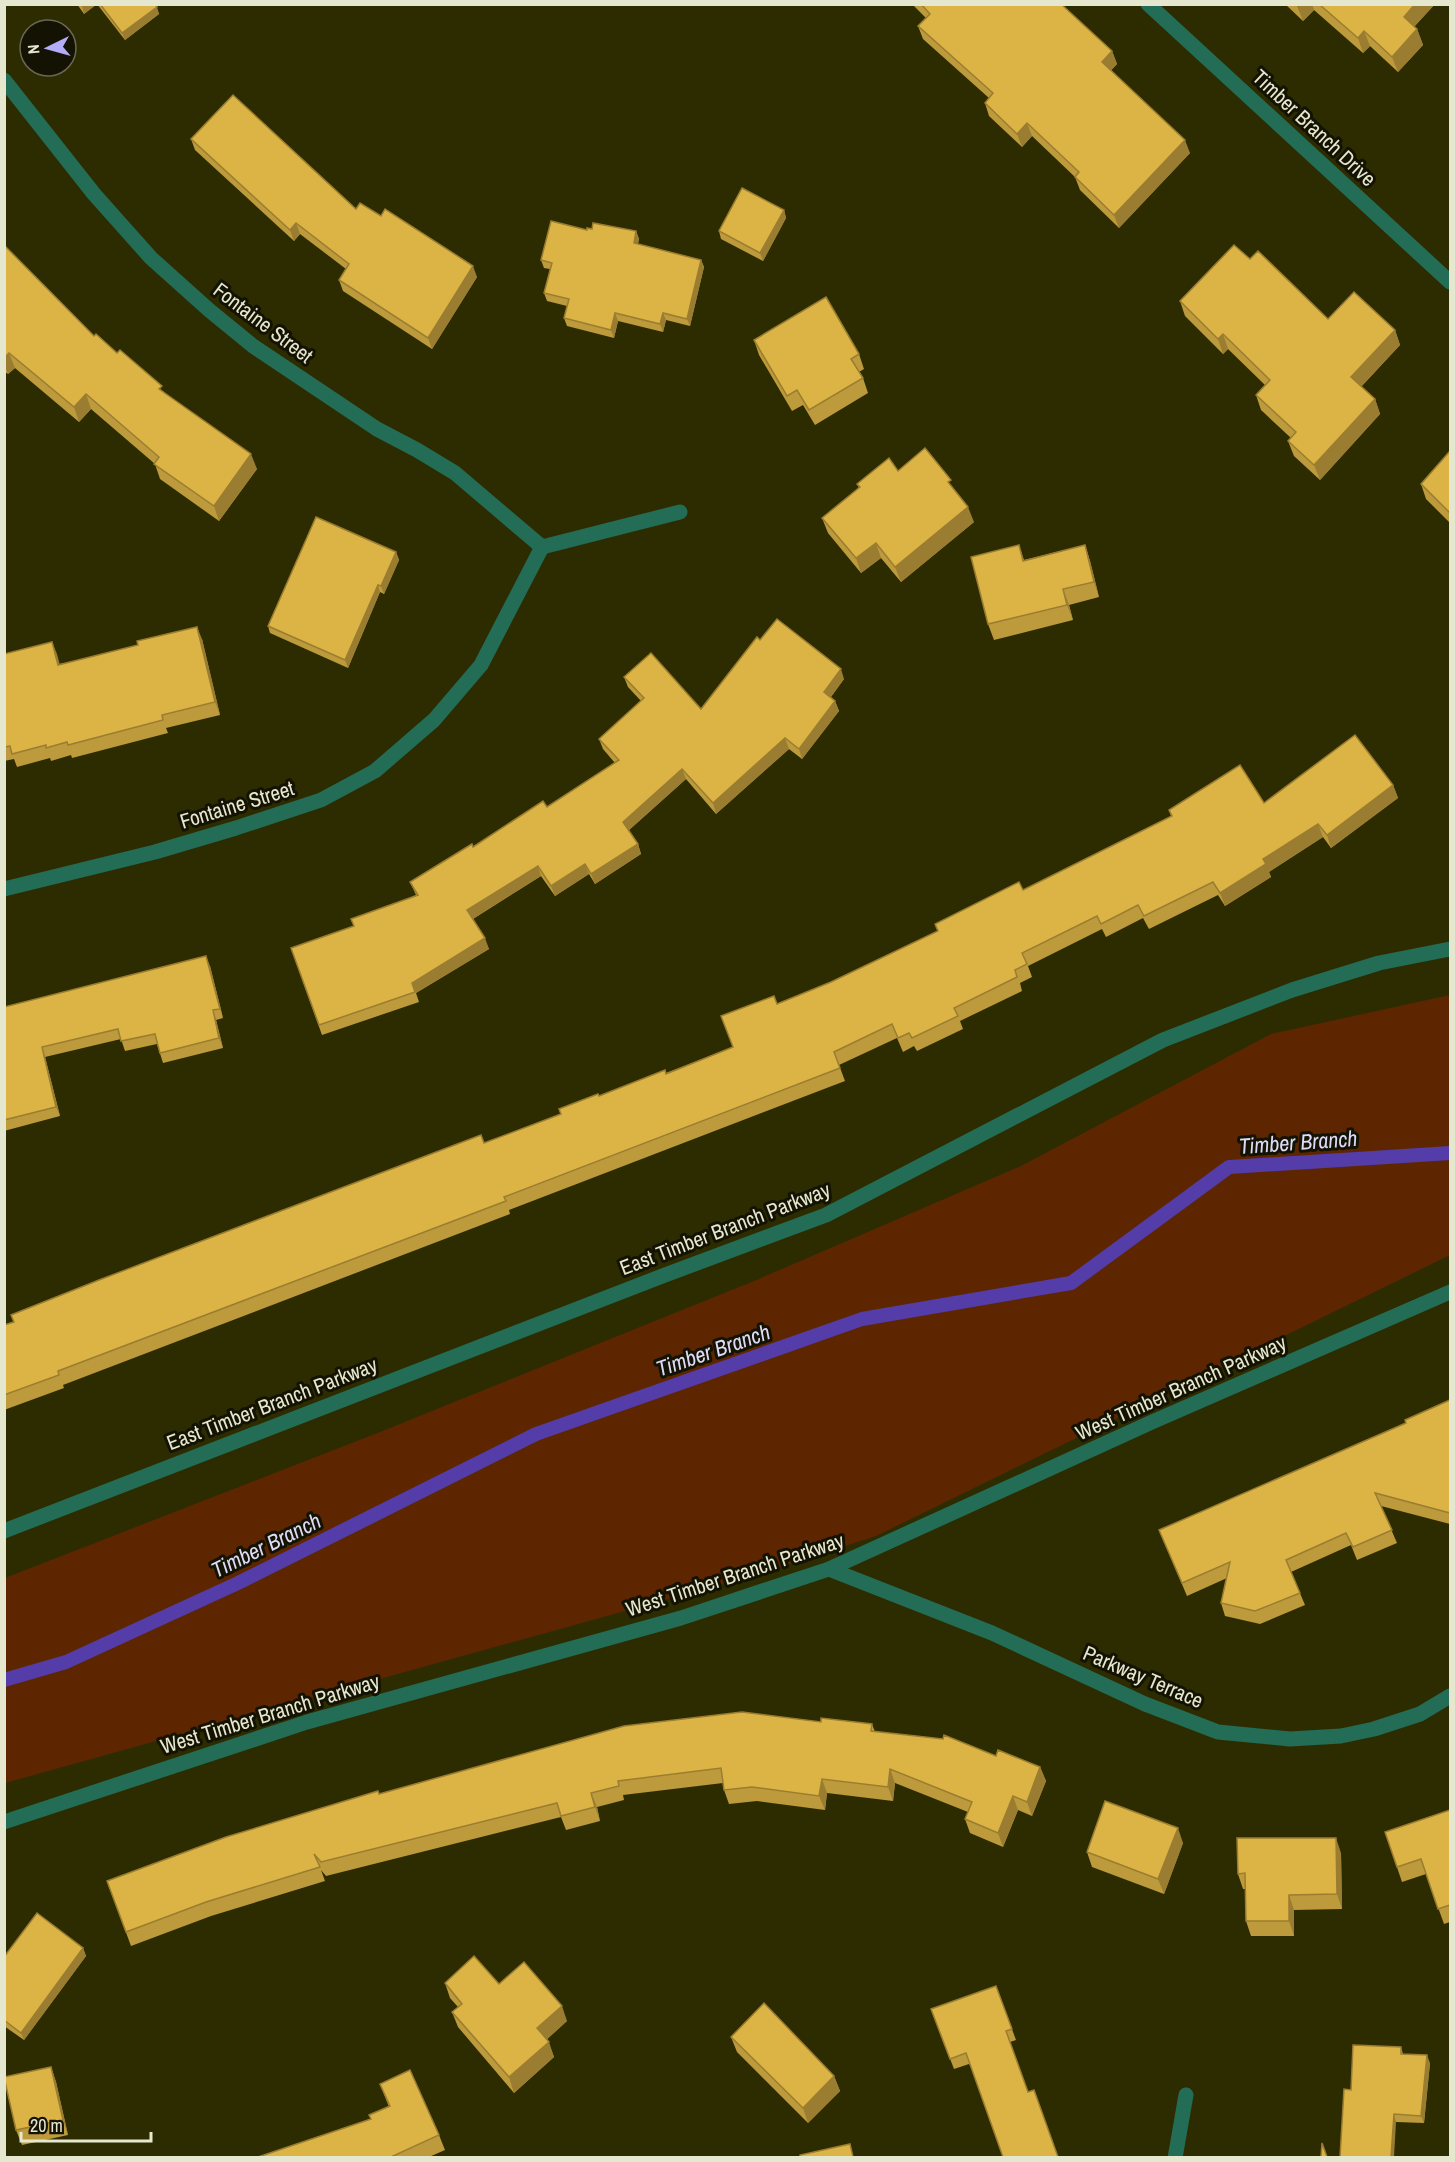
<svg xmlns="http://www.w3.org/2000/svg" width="1455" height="2162" font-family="'Archivo Narrow',sans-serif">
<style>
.green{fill:#5d2601}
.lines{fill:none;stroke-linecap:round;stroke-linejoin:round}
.stream{stroke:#543ca9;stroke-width:14}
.street{stroke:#236c55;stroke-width:15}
.wall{fill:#bd9a3b}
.shaded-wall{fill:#9a7d30}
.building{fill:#dcb345;stroke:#9a7d30;stroke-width:1.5}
.labels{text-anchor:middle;stroke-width:6;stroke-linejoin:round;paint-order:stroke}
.street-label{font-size:21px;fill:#e6e7cf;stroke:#141303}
.water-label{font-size:22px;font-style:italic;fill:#dddbf8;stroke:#141303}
</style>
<rect width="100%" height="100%" fill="#2d2c00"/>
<polygon class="green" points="1450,995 1450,1255 876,1536 758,1574 5,1783 5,1578 380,1432 754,1281 1021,1166 1271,1034"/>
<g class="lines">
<polyline class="stream" points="4,1680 66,1662 238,1583 536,1434 862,1319 1071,1283 1229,1167 1450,1153"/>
<g class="street">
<polyline points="1148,4 1450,282"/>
<polyline points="4,80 94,194 151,258 209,310 253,346 377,429 417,450 455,473 542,547 680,512"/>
<polyline points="4,889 155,852 236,828 321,800 375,771 434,720 481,665 542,547"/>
<polyline points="4,1531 665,1275 826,1215 1163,1040 1292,990 1379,963 1450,949"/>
<polyline points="829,1569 992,1633 1145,1704 1218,1732 1290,1739 1341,1736 1374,1729 1420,1714 1450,1696"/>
<polyline points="4,1822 307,1722 681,1618 829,1569 1152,1422 1450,1292"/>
<polyline points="1175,2158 1186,2095"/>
</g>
</g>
<g class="wall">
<polygon points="77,4 97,4 84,14"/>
<polygon points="97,4 155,4 159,14 125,40"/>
<polygon points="912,4 1061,4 1112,51 1117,64 1111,70 1190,153 1119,228 1080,190 1075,177 1032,136 1022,147 989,116 985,103 989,98 923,39 918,26 926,18"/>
<polygon points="1285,4 1435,4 1414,27 1417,29 1423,45 1398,72 1370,46 1363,53 1314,10 1303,21"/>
<polygon points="191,139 356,209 477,277 432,349 343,291 339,280 346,269 300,234 294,241 195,150"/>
<polygon points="784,210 786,218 763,261 721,239 719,231"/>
<polygon points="592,229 636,231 639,239 638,244 701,260 704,267 690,326 666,320 663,332 618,321 614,338 567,326 564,318 567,306 547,301 544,293 550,269 544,268 541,260 587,230"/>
<polygon points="4,245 94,336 117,353 257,469 219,521 160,479 155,464 91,409 79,422 15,368 8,374 4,371"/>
<polygon points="1250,259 1328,319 1395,330 1400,345 1361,387 1375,399 1380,414 1320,480 1294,456 1288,441 1291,438 1261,410 1256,395 1265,385 1228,349 1223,354 1185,316 1180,301"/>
<polygon points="754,340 859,354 864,369 859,372 863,378 868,393 815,425 803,405 792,411 759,355"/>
<polygon points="1450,451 1450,523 1426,499 1421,484"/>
<polygon points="898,471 974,522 901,582 881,558 861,573 828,533 822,518 859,488 857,484"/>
<polygon points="1019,545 1024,560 1085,545 1090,561 1099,597 1069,605 1073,620 994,640 988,624"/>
<polygon points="396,552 399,560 384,594 380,592 348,668 270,633 268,626"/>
<polygon points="202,639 220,715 166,728 168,733 72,758 71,755 51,761 50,758 17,767 14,759 4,761 4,654 52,642 59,664"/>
<polygon points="760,640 844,679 831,697 835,701 839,711 802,759 789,749 716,814 686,779 629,830 638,844 641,854 595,884 589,874 555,896 541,876 473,919 489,949 416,993 419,1002 322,1035 291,948 354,926 416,895 410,882 473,847 547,807 615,763 603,749 599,739 641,701 628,687 624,677 701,709"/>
<polygon points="1393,785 1398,798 1331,848 1323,837 1269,872 1271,877 1225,906 1218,895 1149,929 1143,918 1106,937 1102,929 1028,966 1032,977 1020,983 1022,991 960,1021 963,1029 917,1051 914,1046 903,1052 897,1038 839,1065 845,1081 509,1210 510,1214 63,1385 64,1388 4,1410 4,1325 561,1114 599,1096 666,1073 733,1047 777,1004 831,982 938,932 935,924 1023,890 1171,816 1169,810 1264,803"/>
<polygon points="210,966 223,1018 216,1020 223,1048 163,1063 157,1044 125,1051 121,1039 45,1057 60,1116 4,1131 4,1007"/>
<polygon points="1450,1400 1450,1524 1381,1506 1397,1543 1357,1560 1351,1545 1291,1572 1305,1605 1260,1624 1225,1616 1221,1603 1227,1578 1187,1596 1159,1530 1406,1423"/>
<polygon points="821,1722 872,1724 875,1732 996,1756 1040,1767 1046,1781 1032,1816 1018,1810 1003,1847 970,1833 965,1819 968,1812 895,1783 893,1801 827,1793 825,1810 757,1801 729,1804 724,1790 723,1783 623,1795 624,1800 597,1807 600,1821 566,1830 561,1817 326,1876 321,1870 325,1881 211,1916 131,1946 107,1881 379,1794"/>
<polygon points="1450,1810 1450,1922 1444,1924 1426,1874 1402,1882 1385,1832"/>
<polygon points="1183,1843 1164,1894 1092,1867 1087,1852"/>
<polygon points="1341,1853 1342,1909 1294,1910 1294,1936 1251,1936 1246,1921 1245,1889 1243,1889 1238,1874"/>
<polygon points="83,1948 86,1956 24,2040 4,2026 4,1957"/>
<polygon points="445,1983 499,1984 567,2021 547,2039 554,2057 514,2093 458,2027 452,2012 458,2007 450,1998"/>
<polygon points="996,1986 1016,2040 1010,2042 1028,2092 1058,2157 969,2064 954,2069 931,2009"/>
<polygon points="731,2037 834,2076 840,2091 808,2123 737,2052"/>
<polygon points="1401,2047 1403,2054 1430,2063 1424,2123 1396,2122 1351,2090"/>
<polygon points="51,2067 56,2082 68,2135 22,2145 16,2130"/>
<polygon points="380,2084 439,2135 445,2150 429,2157 258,2157 370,2119 389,2107"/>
</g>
<g class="shaded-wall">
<polygon points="84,4 97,4 84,14 82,6"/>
<polygon points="1299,4 1312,4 1314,10 1303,21 1297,6"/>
<polygon points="1415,4 1435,4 1409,32 1404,17"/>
<polygon points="157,7 159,14 125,40 122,33"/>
<polygon points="1417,29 1423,45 1398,72 1392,57"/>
<polygon points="1364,31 1370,46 1363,53 1358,38"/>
<polygon points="1112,51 1117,64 1107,75 1102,62"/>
<polygon points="1027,123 1032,136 1022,147 1017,134"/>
<polygon points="1185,140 1190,153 1119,228 1114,215"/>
<polygon points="784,210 786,218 763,261 760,253"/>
<polygon points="296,223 300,234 294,241 290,230"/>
<polygon points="636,231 639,239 636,251 634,243"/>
<polygon points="701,260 704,267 690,326 687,319"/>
<polygon points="473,266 477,277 432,349 428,338"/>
<polygon points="615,313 618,321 614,338 611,330"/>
<polygon points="663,313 666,320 663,332 660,324"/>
<polygon points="1395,330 1400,345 1356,392 1351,377"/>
<polygon points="1223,334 1228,349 1223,354 1218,339"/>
<polygon points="9,353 15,368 8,374 4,364 4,358"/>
<polygon points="86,394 91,409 79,422 74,407"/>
<polygon points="1375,399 1380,414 1320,480 1314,465"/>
<polygon points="251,454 257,469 219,521 214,506"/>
<polygon points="968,507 974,522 901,582 895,567"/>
<polygon points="876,543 881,558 861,573 856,558"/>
<polygon points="1085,545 1090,561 1099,597 1094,582"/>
<polygon points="396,552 399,560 384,594 381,586"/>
<polygon points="378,585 380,592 348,668 345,660"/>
<polygon points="1063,589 1069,605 1073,620 1067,605"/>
<polygon points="197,627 202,639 220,715 215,702"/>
<polygon points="52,642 57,654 63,677 58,665"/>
<polygon points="841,669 844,679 827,702 824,692"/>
<polygon points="835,701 839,711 802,759 799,749"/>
<polygon points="785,738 789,749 716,814 713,803"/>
<polygon points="682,769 686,779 627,832 623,822"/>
<polygon points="1393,785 1398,798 1331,848 1327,835"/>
<polygon points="1318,824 1323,837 1269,872 1271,877 1225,906 1220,893 1263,859"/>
<polygon points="638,844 641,854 595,884 591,874"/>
<polygon points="585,864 589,874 555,896 551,886"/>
<polygon points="538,866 541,876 471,920 467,910"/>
<polygon points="485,938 489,949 416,993 412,983"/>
<polygon points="206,956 210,966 223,1018 220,1009"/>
<polygon points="213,1010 216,1020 223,1048 219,1038"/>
<polygon points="42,1047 45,1057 60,1116 56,1107"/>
<polygon points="1040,1767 1046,1781 1032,1816 1027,1802"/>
<polygon points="890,1769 895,1783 893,1801 888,1787"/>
<polygon points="822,1779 827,1793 825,1810 819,1796"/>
<polygon points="591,1793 597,1807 600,1821 595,1807"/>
<polygon points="1013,1796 1018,1810 1003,1847 998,1833"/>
<polygon points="1178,1828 1183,1843 1164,1894 1158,1879"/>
<polygon points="1336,1838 1341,1853 1342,1909 1337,1894"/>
<polygon points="1289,1895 1294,1910 1294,1936 1289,1921"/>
<polygon points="83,1948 86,1956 24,2040 21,2033"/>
<polygon points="562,2006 567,2021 543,2043 537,2028"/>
<polygon points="549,2042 554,2057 514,2093 509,2077"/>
<polygon points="1427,2055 1430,2063 1424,2123 1421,2116"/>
<polygon points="51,2067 56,2082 68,2135 63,2120"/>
<polygon points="834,2076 840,2091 808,2123 803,2108"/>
<polygon points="1394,2114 1396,2122 1394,2157 1391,2157"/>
</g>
<g class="building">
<polygon points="100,4 155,4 157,7 122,33"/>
<polygon points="921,4 1061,4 1112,51 1102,62 1185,140 1114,215 1075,177 1079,172 1027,123 1017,134 985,103 993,93 918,26 930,14"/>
<polygon points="1319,4 1415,4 1404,17 1417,29 1392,57 1364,31 1358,38"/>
<polygon points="233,95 356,209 360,203 381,216 385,209 473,266 428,338 339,280 349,264 296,223 290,230 191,139"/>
<polygon points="742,188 784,210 760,253 719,231"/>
<polygon points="551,221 587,230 587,228 592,229 593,223 636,231 634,243 701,260 687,319 663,313 660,324 615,313 611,330 564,318 569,299 544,293 552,263 541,260"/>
<polygon points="4,245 94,336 96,334 117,353 120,350 162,386 159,389 251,454 214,506 154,464 159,457 86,394 74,407 9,353 4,358"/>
<polygon points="1234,245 1250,259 1258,251 1328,319 1354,292 1395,330 1351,377 1375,399 1314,465 1288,441 1296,432 1256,395 1270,380 1223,334 1218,339 1180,301"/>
<polygon points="826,297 859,354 851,359 863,378 809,410 797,390 787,396 754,340"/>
<polygon points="925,448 951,480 948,482 968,507 895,567 876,543 856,558 822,518 860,487 857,484 889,458 898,471"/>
<polygon points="1450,451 1450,513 1421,484"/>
<polygon points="316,517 396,552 381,586 378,585 345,660 268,626"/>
<polygon points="1019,545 1023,561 1085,545 1094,582 1063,589 1067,605 988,624 971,557"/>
<polygon points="777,619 841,669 824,692 835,701 799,749 785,738 713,803 682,769 623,822 638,844 591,874 585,864 551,886 538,866 467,910 485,938 412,983 415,992 319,1025 291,948 354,926 351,919 418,895 410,882 472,844 473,847 543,801 547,807 619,760 599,739 644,698 624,677 651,653 701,709 757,637 760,640"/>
<polygon points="197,627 215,702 162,715 163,720 68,745 67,742 46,748 46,745 12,754 10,746 4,747 4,654 52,642 58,665 138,645 137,641"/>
<polygon points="1355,735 1393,785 1327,835 1318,824 1263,859 1266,864 1220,893 1213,882 1144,916 1138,905 1101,924 1097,916 1022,953 1027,964 1015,970 1017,977 954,1008 958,1016 912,1038 909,1033 898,1038 892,1024 834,1052 840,1068 504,1197 506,1201 58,1371 59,1375 4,1395 4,1325 14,1322 11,1315 99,1280 481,1135 484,1143 561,1114 559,1109 598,1094 599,1096 665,1070 666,1074 733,1047 721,1016 774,996 777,1004 831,982 938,931 935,924 1019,882 1023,890 1172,816 1169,810 1240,765 1264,803"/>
<polygon points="206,956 220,1009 213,1010 219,1038 160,1053 155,1034 121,1041 118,1029 42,1047 56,1107 4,1120 4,1007"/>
<polygon points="1450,1400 1450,1513 1375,1493 1392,1530 1353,1547 1346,1533 1286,1560 1300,1593 1255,1611 1221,1603 1230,1562 1182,1583 1159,1530 1406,1423 1405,1420"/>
<polygon points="742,1712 821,1722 821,1718 872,1724 871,1731 943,1739 944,1735 996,1756 998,1750 1040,1767 1027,1802 1013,1796 998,1833 965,1819 972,1802 890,1769 888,1787 822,1779 819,1796 752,1787 724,1790 721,1768 618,1781 619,1786 591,1793 595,1807 561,1816 557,1803 321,1862 314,1854 320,1867 206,1902 126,1932 107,1881 226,1837 378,1791 379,1794 624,1726"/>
<polygon points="1105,1801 1178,1828 1158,1879 1087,1852"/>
<polygon points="1450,1810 1450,1905 1438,1909 1421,1859 1397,1867 1385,1832"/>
<polygon points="1237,1838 1336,1838 1337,1894 1289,1895 1289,1921 1246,1921 1245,1873 1238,1874"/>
<polygon points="37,1913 83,1948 21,2033 4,2020 4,1957"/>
<polygon points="474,1956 499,1984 524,1962 562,2006 537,2028 549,2042 509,2077 452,2012 462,2004 445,1983"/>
<polygon points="996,1986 1012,2029 1006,2031 1028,2092 1034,2090 1058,2157 1003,2157 966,2053 950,2059 931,2009"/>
<polygon points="764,2003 834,2076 803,2108 731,2037"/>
<polygon points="1353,2045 1401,2047 1401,2054 1427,2055 1421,2116 1394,2114 1391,2157 1340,2157 1344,2089 1351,2090"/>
<polygon points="51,2067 63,2120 16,2130 4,2077"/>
<polygon points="410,2070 439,2135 391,2157 258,2157 371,2119 369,2115 390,2106 380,2084"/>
<polygon points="1322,2143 1327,2157 1321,2157"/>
<polygon points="850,2144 853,2157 800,2157 800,2155"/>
</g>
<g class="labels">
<g class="street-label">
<text transform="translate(1314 128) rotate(43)" y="7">Timber Branch Drive</text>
<text transform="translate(263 323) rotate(37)" y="7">Fontaine Street</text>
<text transform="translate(237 805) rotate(-17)" y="7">Fontaine Street</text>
<text transform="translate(725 1229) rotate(-21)" y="7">East Timber Branch Parkway</text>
<text transform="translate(1181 1388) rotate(-24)" y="7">West Timber Branch Parkway</text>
<text transform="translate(272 1404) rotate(-21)" y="7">East Timber Branch Parkway</text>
<text transform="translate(735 1575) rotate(-18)" y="7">West Timber Branch Parkway</text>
<text transform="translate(1143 1677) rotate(23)" y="7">Parkway Terrace</text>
<text transform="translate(270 1714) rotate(-17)" y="7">West Timber Branch Parkway</text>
</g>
<g class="water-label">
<text transform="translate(1298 1142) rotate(-4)" y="8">Timber Branch</text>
<text transform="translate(713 1350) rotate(-19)" y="8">Timber Branch</text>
<text transform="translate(266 1545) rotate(-26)" y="8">Timber Branch</text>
</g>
</g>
<rect width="1455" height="2162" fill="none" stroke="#e6e7cf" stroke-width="12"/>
<g transform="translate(48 48) rotate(265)"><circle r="28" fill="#141303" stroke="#686855" stroke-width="1.5"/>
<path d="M0-4.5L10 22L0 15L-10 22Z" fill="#b4acf9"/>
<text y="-9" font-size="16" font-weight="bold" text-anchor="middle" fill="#e6e7cf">N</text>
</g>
<path d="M21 2132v9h130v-9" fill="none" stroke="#e6e7cf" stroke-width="3"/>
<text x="30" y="2132" font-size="18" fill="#e6e7cf" stroke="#141303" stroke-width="4.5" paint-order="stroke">20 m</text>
</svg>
